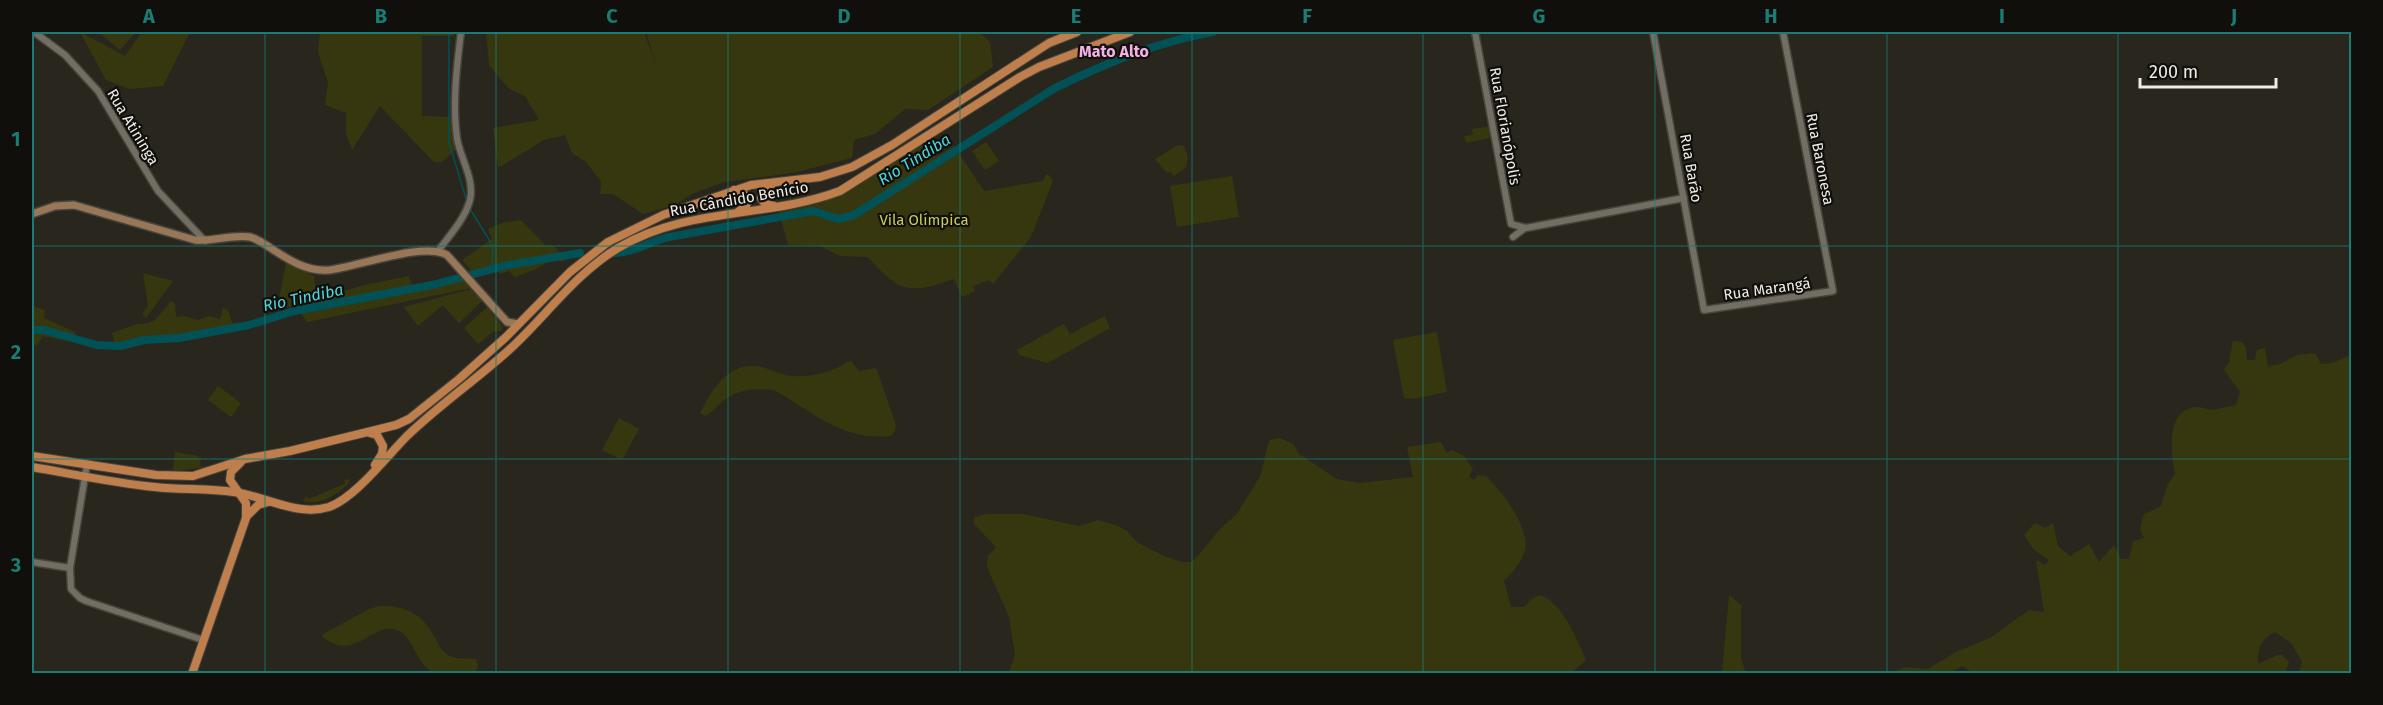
<svg xmlns="http://www.w3.org/2000/svg" width="2383" height="705" font-family="'Fira Sans',sans-serif">
<style>
.green{fill:#37370f}
.lines{fill:none;stroke-linecap:round;stroke-linejoin:round}
.stream{stroke:#005257;stroke-width:1.5}
.river{stroke:#005257;stroke-width:8}
.tertiary-casing{stroke:#47443d;stroke-width:9}
.secondary-casing{stroke:#47443d;stroke-width:10}
.primary-casing{stroke:#47443d;stroke-width:10}
.tertiary{stroke:#726e64;stroke-width:6}
.secondary{stroke:#987758;stroke-width:7}
.primary{stroke:#bf7f4c;stroke-width:8}
.grid{fill:none;stroke:#1a7c74;stroke-width:1.5;stroke-opacity:0.55}
.labels{text-anchor:middle;stroke-width:4.5;stroke-linejoin:round;paint-order:stroke}
.street-label{font-size:15px;fill:#efece7;stroke:#100f0b}
.park-label{font-size:15px;fill:#cacd52;stroke:#100f0b}
.neighbourhood-label{font-size:16px;font-weight:bold;fill:#f3b2e5;stroke:#100f0b}
.water-label{font-size:16px;font-style:italic;fill:#4fd7df;stroke:#100f0b}
.neatline{fill:none;stroke:#1a7c74;stroke-width:2}
.grid-label{font-size:20px;text-anchor:middle;font-weight:bold;fill:#1a7c74}
</style>
<rect width="100%" height="100%" fill="#29261d"/>
<g class="green">
<polygon points="80,32 125,56 142,32 190,32 163,86 129,89 106,80"/>
<polygon points="98,32 136,32 120,50"/>
<polygon points="320,32 455,32 454,36 422,36 422,116 454,117 451,125 456,149 442,162 434,162 380,106 352,150 346,133 346,113 325,105 328,82 318,52"/>
<polygon points="486,32 644,32 656,65 646,32 979,32 990,42 993,67 928,110 905,109 875,134 854,140 852,158 793,173 724,182 692,194 675,205 643,214 613,194 600,194 601,182 586,162 572,153 565,135 544,140 498,168 493,128 539,120 525,96 508,88 489,65"/>
<polygon points="1493,126 1494,137 1466,143 1464,136 1473,135 1472,129"/>
<path d="M927 140 937 156 954 146 984 191 1043 181 1046 175H1049L1053 181 1031 237 993 284 989 280 973 286 975 291 962 297 954 279C908 295 899 292 868 257L839 256 821 246 788 245 778 208 848 188 891 164Z"/>
<polygon points="986,142 999,161 985,170 972,151"/>
<polygon points="1178,145 1184,146 1188,157 1186,167 1174,176 1170,172 1167,173 1155,159"/>
<polygon points="1232,176 1239,217 1177,227 1170,186"/>
<polygon points="521,220 545,245 554,246 566,260 561,262 558,259 549,261 536,269 515,277 509,271 500,274 494,267 477,278 462,260 492,239 488,229 505,222"/>
<polygon points="286,263 314,276 317,299 364,285 409,276 413,291 464,279 471,288 307,322 301,313 299,305 277,309"/>
<polygon points="143,273 173,281 146,318 142,314 148,306"/>
<polygon points="471,289 482,301 459,323 443,305 418,326 404,307"/>
<polygon points="171,301 175,304 176,317 185,316 198,320 209,316 220,319 223,308 228,310 233,325 163,338 115,343 112,333 137,324 149,323 155,320"/>
<polygon points="32,306 45,310 44,318 75,332 76,343 43,336 36,346 32,343"/>
<polygon points="487,307 503,327 501,331 494,331 478,344 464,328"/>
<polygon points="1105,316 1110,328 1048,363 1019,355 1017,350 1064,324 1070,334"/>
<polygon points="1437,332 1447,392 1413,399 1404,398 1393,340"/>
<path d="M2233 341 2242 342 2246 348 2247 360H2255L2257 350 2265 348 2268 366 2280 364 2297 355 2315 353 2321 364 2332 363 2351 355V673H2299L2302 662 2291 643 2275 632C2260 640 2258 648 2258 664L2277 655H2282L2289 662 2285 673 1974 674 1963 666 1949 673H1891L1905 667 1928 669 1956 652 1990 638 2029 610 2044 612 2036 560 2045 565 2049 560 2034 550 2024 535 2035 523 2045 528 2053 523 2058 546 2070 556 2089 544 2099 562 2114 545 2121 559H2129L2133 541 2144 538 2140 530 2143 515 2161 506 2168 484 2175 474C2171 453 2165 407 2198 407 2203 407 2208 410 2213 410 2220 409 2229 406 2236 405L2240 392 2224 370 2229 362Z"/>
<path d="M851 361 859 371 875 368 877 370 896 425 895 431 891 436C841 441 815 413 774 390 757 388 737 389 723 401 717 406 712 413 705 416L700 413C713 388 729 360 762 367 772 370 782 375 793 376 807 377 822 374 835 369 841 366 845 362 851 361Z"/>
<polygon points="218,386 241,403 231,417 208,400"/>
<polygon points="619,418 639,429 622,460 602,450"/>
<path d="M1280 438 1293 444 1299 454 1337 479 1360 483 1413 477 1407 447 1441 442 1447 453 1452 450 1464 456 1473 469 1469 477 1474 480 1478 475 1486 476C1501 490 1530 527 1525 550 1522 561 1512 574 1504 581L1511 607H1524L1532 599 1540 595C1562 602 1577 639 1586 660L1570 674 1009 673 1015 654 1009 617 987 567 988 556 996 547 974 524V517L986 514H1023L1079 526 1098 520 1118 526 1127 531 1137 542 1164 556 1182 562H1191C1202 552 1210 541 1219 530 1224 525 1230 520 1236 515 1239 511 1258 480 1260 476 1265 464 1264 452 1270 440Z"/>
<polygon points="175,452 198,456 201,459 200,466 208,467 173,471"/>
<path d="M347 479 350 480 349 483C336 495 321 506 303 501L306 496 308 499 345 484 344 480Z"/>
<polygon points="1729,595 1741,605 1741,659 1746,673 1722,673"/>
<path d="M379 606C404 605 422 613 434 636 438 643 441 651 448 655 456 660 467 658 476 659L478 665 475 673C464 674 444 677 433 672 416 664 414 637 397 630 373 621 355 663 323 637V634L369 609Z"/>
</g>
<g class="lines">
<g class="stream">
<polyline points="449,32 449,142 467,202"/>
<polyline points="470,209 493,246 492,269"/>
</g>
<g class="river">
<path d="M616 253C636 252 650 241 669 237L813 211 838 219 854 215 1055 88C1106 63 1157 42 1213 32"/>
<polyline points="32,330 44,330 97,345 120,346 144,340 179,338 249,325 294,311 432,285 508,265 580,253"/>
</g>
<g class="tertiary-casing">
<g id="tertiary">
<polyline points="34,32 65,55 98,91 158,191 205,241"/>
<polyline points="1475,32 1511,224 1526,228 1684,198"/>
<polyline points="1653,32 1704,310 1833,291 1783,32"/>
<polyline points="1513,237 1525,228"/>
<path d="M438 251C449 236 465 219 470 200 475 179 460 158 457 138 452 104 457 65 461 32"/>
<polyline points="87,464 70,568 71,589 80,598 86,601 203,640"/>
<polyline points="32,562 70,568"/>
</g>
</g>
<g class="secondary-casing">
<path id="secondary" d="M32 214 55 206 74 205 195 240C213 242 232 234 250 237 255 238 261 242 266 245 286 258 305 272 329 270 357 267 424 241 447 255L507 322 518 324"/>
</g>
<g class="primary-casing">
<g id="primary">
<polyline points="772,184 764,189 761,198 765,204 774,206"/>
<polyline points="734,190 745,195 748,200 746,206 739,211"/>
<polyline points="370,433 377,435 383,446 382,454 375,465"/>
<polyline points="32,456 156,475 193,476 245,459 290,451 396,425 409,419 459,379 506,337 570,272 608,242 663,215 751,185 820,177 852,167 892,145 1049,43 1077,32"/>
<path d="M32 467C73 474 114 483 155 487 181 490 208 488 234 492 265 496 297 517 329 507 355 498 387 456 407 436 439 405 477 379 510 349 546 316 575 274 618 248 689 206 765 219 840 191L1020 77 1039 67 1130 32"/>
<polyline points="247,516 258,505 268,502"/>
<polyline points="192,674 246,518 246,503 230,480 231,472 241,462"/>
</g>
</g>
<use href="#tertiary" class="tertiary"/>
<use href="#secondary" class="secondary"/>
<use href="#primary" class="primary"/>
</g>
<path class="grid" d="M265 32V674M496 32V674M728 32V674M960 32V674M1192 32V674M1423 32V674M1655 32V674M1887 32V674M2118 32V674M32 246H2352M32 459H2352"/>
<g class="labels">
<g class="street-label">
<text transform="translate(1505 126) rotate(80)" y="5">Rua Florianópolis</text>
<text transform="translate(133 127) rotate(59)" y="5">Rua Atininga</text>
<text transform="translate(1820 159) rotate(79)" y="5">Rua Baronesa</text>
<text transform="translate(1691 168) rotate(80)" y="5">Rua Barão</text>
<text transform="translate(739 199) rotate(-10)" y="5">Rua Cândido Benício</text>
<text transform="translate(1767 289) rotate(-8)" y="5">Rua Marangá</text>
</g>
<g class="park-label">
<text x="924" y="225">Vila Olímpica</text>
</g>
<g class="neighbourhood-label">
<text x="1114" y="57">Mato Alto</text>
</g>
<g class="water-label">
<text transform="translate(914 159) rotate(-32)" y="6">Rio Tindiba</text>
<text transform="translate(303 297) rotate(-12)" y="6">Rio Tindiba</text>
</g>
</g>
<rect width="2383" height="705" fill="none" stroke="#100f0b" stroke-width="66"/>
<path d="M2140 78v9h136v-9" fill="none" stroke="#efece7" stroke-width="3"/>
<text x="2149" y="78" font-size="18" fill="#efece7" stroke="#100f0b" stroke-width="4.5" paint-order="stroke">200 m</text>
<rect x="33" y="33" width="2317" height="639" class="neatline"/>
<g class="grid-label">
<text x="149" y="23">A</text>
<text x="381" y="23">B</text>
<text x="612" y="23">C</text>
<text x="844" y="23">D</text>
<text x="1076" y="23">E</text>
<text x="1307" y="23">F</text>
<text x="1539" y="23">G</text>
<text x="1771" y="23">H</text>
<text x="2002" y="23">I</text>
<text x="2234" y="23">J</text>
<text x="16" y="146">1</text>
<text x="16" y="359">2</text>
<text x="16" y="572">3</text>
</g>
</svg>
